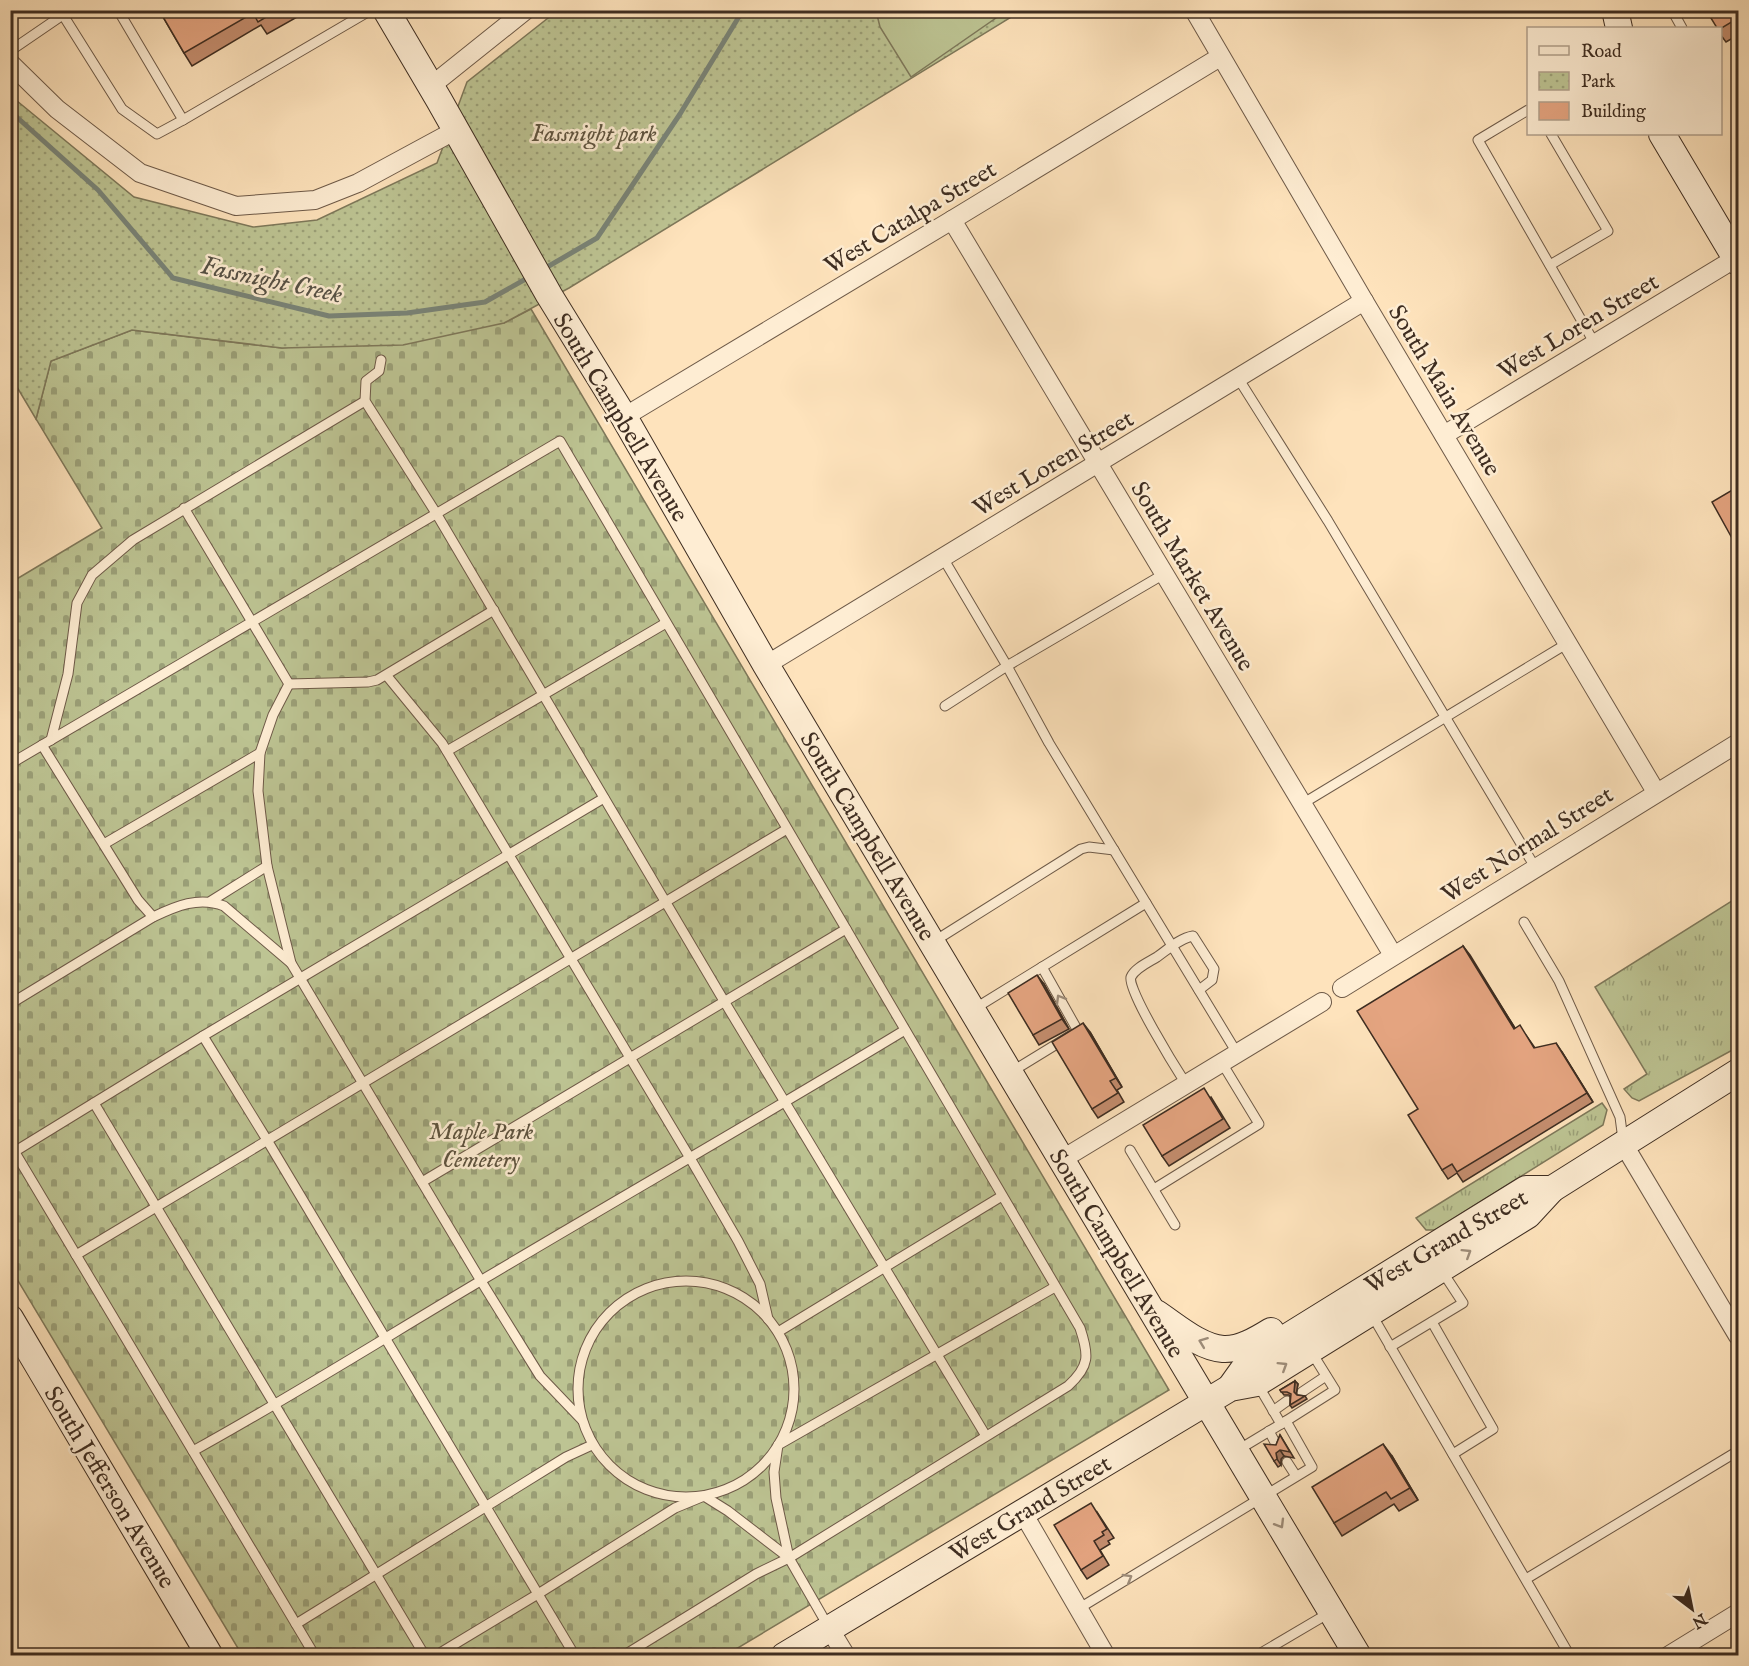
<svg xmlns="http://www.w3.org/2000/svg" width="1749" height="1666" font-family="'IM FELL English',serif">
<style>
.grass{fill:url(#grass-tufts);stroke:#7e785a;stroke-width:1.5}
.cemetery{fill:url(#cemetery-stones);stroke:#7e785a;stroke-width:1.5}
.park{fill:url(#park-dots);stroke:#7e785a;stroke-width:1.5}
.pitch{fill:#bdc493;stroke:#7e785a;stroke-width:1.5}
.lines{fill:none;stroke-linecap:round;stroke-linejoin:round}
.stream{stroke:#798478;stroke-width:5}
.lane-casing{stroke:#6e5a48;stroke-width:11}
.street-casing{stroke:#6e5a48;stroke-width:20}
.secondary-casing{stroke:#3e2d21;stroke-width:28}
.lane{stroke:#feedd3;stroke-width:9}
.street{stroke:#feedd3;stroke-width:18}
.secondary{stroke:#feedd3;stroke-width:26}
.wall{fill:#c48d6e;stroke:#3e2d21;stroke-width:1.5}
.shaded-wall{fill:#a0735a;stroke:#3e2d21;stroke-width:1.5}
.building{fill:#e4a480;stroke:#3e2d21;stroke-width:1.5}
.oneway{stroke:#9e8d7a}
.labels{text-anchor:middle;stroke-width:5;stroke-linejoin:round;paint-order:stroke}
.park-label{font-size:24px;font-style:italic;fill:#5e533e;stroke:#feedd3}
.street-label{font-size:24px;fill:#3e2d21;stroke:#feedd3}
.water-label{font-size:26px;font-style:italic;fill:#565145;stroke:#feedd3}
</style>
<defs>
<pattern id="grass-tufts" width="24" height="20" patternUnits="userSpaceOnUse" patternTransform="scale(1.5)"><rect width="24" height="20" fill="#bdc493"/><path d="M3 7l-1-3M5 7V3M7 7l1-3M15 17l-1-3M17 17v-4M19 17l1-3" fill="none" stroke="#9ba078"/></pattern>
<pattern id="cemetery-stones" width="16" height="16" patternUnits="userSpaceOnUse" patternTransform="scale(1.5)"><rect width="16" height="16" fill="#bdc493"/><path d="M2 7V4a2 2 0 0 1 4 0v3zM10 15v-3a2 2 0 0 1 4 0v3z" fill="#9ba078"/></pattern>
<pattern id="park-dots" width="8" height="8" patternUnits="userSpaceOnUse" patternTransform="scale(1.5)"><rect width="8" height="8" fill="#bdc493"/><path d="M2 2h.1M6 6h.1" fill="none" stroke="#9ba078" stroke-width="1.8" stroke-linecap="round"/></pattern>
</defs>
<rect width="100%" height="100%" fill="#fee3bc"/>
<filter id="stains"><feTurbulence type="fractalNoise" baseFrequency=".00333" numOctaves="4"/><feColorMatrix values="0 0 0 0 .2 0 0 0 0 .09 0 0 0 0 .02 0 0 0 .5 -.17"/></filter>
<radialGradient id="worn" r=".72"><stop offset=".6" stop-color="#630" stop-opacity="0"/><stop offset="1" stop-color="#630" stop-opacity=".3"/></radialGradient>
<g class="grass">
<polygon points="1738,897 1738,1047 1639,1101 1632,1098 1624,1089 1647,1074 1595,987"/>
<polygon points="1602,1103 1607,1110 1603,1125 1435,1230 1426,1230 1416,1218"/>
</g>
<polygon class="cemetery" points="531,309 1169,1390 726,1655 242,1655 11,1269 10,583 102,528 36,419 51,361 132,330 282,348 504,323"/>
<polygon class="park" points="557,11 1021,11 569,288 504,323 403,345 282,348 132,330 51,361 36,419 11,377 11,96 134,197 253,227 317,220 437,163 467,82"/>
<polygon class="pitch" points="876,11 876,10 1006,11 911,77 880,27"/>
<g class="lines">
<g class="stream">
<polyline points="10,111 98,190 173,278 329,316 407,313 485,302 531,276"/>
<polyline points="542,270 597,238 680,114 743,10"/>
</g>
<g class="lane-casing">
<g id="lane">
<polyline points="118,10 183,120 371,10"/>
<polyline points="1672,10 1682,28"/>
<polyline points="63,15 122,109 157,134 183,120"/>
<polyline points="10,51 70,10"/>
<polyline points="1528,110 1478,140 1595,344"/>
<polyline points="1550,265 1608,231 1551,134"/>
<polyline points="381,360 379,371 366,381 365,401 436,513 724,1001 986,1436"/>
<polyline points="1238,378 1328,521 1535,867"/>
<polyline points="184,508 289,684"/>
<polyline points="943,558 1007,666 1164,574"/>
<polyline points="387,676 442,743 690,1158 738,1241 760,1284 768,1319"/>
<polyline points="289,684 273,715 260,753 258,791 267,866 291,963 481,1281 540,1376 582,1420"/>
<polyline points="289,684 368,682 377,680 494,610"/>
<polyline points="945,706 1007,666 1049,743 1237,1053"/>
<polyline points="51,740 68,674 77,603 92,575 133,540 365,401"/>
<polyline points="42,745 138,900 153,917"/>
<polyline points="447,751 666,623"/>
<path d="M10 764 560 441 1080 1328C1089 1355 1090 1366 1068 1386L789 1558 756 1574 623 1656"/>
<polyline points="1302,804 1568,643"/>
<polyline points="104,844 260,753"/>
<polyline points="211,901 267,866"/>
<polyline points="1524,922 1559,981 1620,1117 1623,1140"/>
<polyline points="933,942 1081,849 1089,847 1114,850"/>
<path d="M10 1004 153 917C176 906 199 896 224 906L291 963"/>
<polyline points="974,1009 1146,903"/>
<polyline points="203,1036 267,1140 575,1656"/>
<polyline points="1011,1072 1078,1031 1042,967"/>
<path d="M1186 1084C1177 1070 1126 988 1131 977 1135 968 1149 962 1157 957 1167 950 1180 938 1193 936L1214 969 1212 980 1199 990"/>
<polyline points="94,1103 425,1656"/>
<polyline points="10,1144 315,1656"/>
<polyline points="1130,1150 1175,1225"/>
<polyline points="14,1152 203,1036 604,798"/>
<polyline points="422,1182 846,929"/>
<polyline points="1154,1189 1259,1124 1222,1063"/>
<polyline points="76,1255 787,829"/>
<circle cx="686" cy="1389" r="108"/>
<polyline points="1372,1315 1570,1656"/>
<polyline points="1432,1322 1493,1429 1453,1454"/>
<polyline points="778,1332 1002,1196"/>
<polyline points="1390,1347 1463,1303 1442,1271"/>
<polyline points="1258,1385 1281,1424"/>
<polyline points="1302,1392 1326,1376"/>
<polyline points="1273,1411 1287,1401"/>
<polyline points="1286,1421 1335,1390 1312,1353"/>
<polyline points="1269,1431 1277,1446"/>
<path d="M193 1451C291 1397 386 1337 482 1280 623 1196 765 1115 905 1030"/>
<polyline points="1287,1462 1296,1476"/>
<polyline points="1526,1579 1738,1451"/>
<polyline points="1078,1609 1312,1467 1286,1421 1238,1450"/>
<polyline points="296,1624 566,1457 592,1445"/>
<polyline points="828,1626 789,1558 776,1498 774,1472 778,1445 1055,1287"/>
<polyline points="435,1656 538,1594 675,1508 704,1496 728,1511 789,1558"/>
<polyline points="1256,1656 1329,1613"/>
</g>
</g>
<g class="street-casing">
<g id="street">
<polyline points="1194,10 1364,301 1656,792"/>
<polyline points="10,63 57,109 140,173 236,206 315,200 358,183 456,130"/>
<polyline points="431,86 526,10"/>
<polyline points="952,220 1393,955"/>
<polyline points="624,417 952,220 1220,57"/>
<polyline points="1444,435 1736,258"/>
<polyline points="766,665 1364,301"/>
<polyline points="1342,988 1738,743"/>
<polyline points="1624,1145 1738,1336"/>
<polyline points="1061,1160 1322,1002"/>
<polyline points="1023,1513 1106,1656"/>
<polyline points="829,1628 846,1656"/>
<polyline points="1668,1656 1738,1613"/>
</g>
</g>
<g class="secondary-casing">
<g id="secondary">
<polyline points="386,10 439,100 549,295 624,417 766,665 1358,1656"/>
<polyline points="1615,10 1619,28"/>
<polyline points="1662,134 1738,262"/>
<path d="M1156 1313C1176 1326 1199 1347 1223 1349 1240 1350 1258 1339 1271 1331"/>
<polyline points="10,1318 210,1656"/>
<polyline points="1230,1388 1250,1360 1526,1189 1552,1189"/>
<polyline points="784,1656 1230,1388 1257,1383 1528,1215 1552,1189 1738,1072"/>
</g>
</g>
<use href="#lane" class="lane"/>
<use href="#street" class="street"/>
<use href="#secondary" class="secondary"/>
</g>
<g class="wall">
<polygon points="159,10 296,10 299,16 267,34 261,25 192,66 184,53"/>
<polygon points="1703,10 1731,10 1738,23 1738,35 1726,42 1720,34 1720,28 1708,14 1706,15"/>
<polygon points="1463,946 1515,1028 1526,1035 1535,1048 1562,1052 1593,1102 1463,1182 1457,1173 1448,1179 1442,1170 1418,1109"/>
<polygon points="1044,984 1069,1029 1039,1045 1033,1035"/>
<polygon points="1090,1032 1122,1087 1117,1090 1124,1102 1098,1118 1092,1109"/>
<polygon points="1211,1097 1230,1128 1169,1166 1162,1156"/>
<polygon points="1295,1381 1298,1384 1296,1394 1297,1395 1305,1396 1307,1399 1292,1408 1290,1405 1290,1396 1289,1395 1284,1395 1280,1390"/>
<polygon points="1280,1435 1294,1458 1284,1456 1281,1459 1281,1465 1278,1467 1274,1461 1276,1445"/>
<polygon points="1392,1456 1418,1500 1399,1511 1394,1504 1342,1536 1334,1523"/>
<polygon points="1097,1512 1114,1538 1108,1541 1110,1544 1100,1550 1109,1565 1087,1579 1081,1570"/>
</g>
<g class="shaded-wall">
<polygon points="1463,946 1470,955 1521,1038 1514,1029"/>
<polygon points="1037,975 1044,984 1069,1029 1062,1019"/>
<polygon points="1083,1023 1090,1032 1122,1087 1116,1078"/>
<polygon points="1556,1043 1562,1052 1593,1102 1587,1093"/>
<polygon points="1295,1381 1298,1384 1296,1395 1294,1392"/>
<polygon points="1383,1444 1392,1456 1418,1500 1410,1488"/>
<polygon points="1280,1450 1284,1456 1281,1459 1281,1465 1277,1459 1276,1453"/>
</g>
<g class="building">
<polygon points="159,10 278,10 258,22 253,13 184,53"/>
<polygon points="1706,10 1730,10 1735,20 1720,29 1717,28"/>
<polygon points="1734,489 1738,496 1738,549 1712,502"/>
<polygon points="1463,946 1514,1029 1520,1025 1534,1048 1556,1043 1587,1093 1457,1172 1452,1164 1442,1170 1408,1115 1418,1109 1357,1011"/>
<polygon points="1037,975 1062,1019 1033,1035 1008,993"/>
<polygon points="1083,1023 1116,1078 1110,1081 1118,1093 1092,1109 1052,1042"/>
<polygon points="1204,1088 1223,1119 1162,1156 1143,1125"/>
<polygon points="1295,1381 1294,1392 1297,1395 1305,1396 1290,1405 1291,1394 1287,1392 1281,1392 1280,1390"/>
<polygon points="1280,1435 1290,1452 1280,1450 1276,1453 1277,1459 1274,1461 1264,1444 1276,1445"/>
<polygon points="1383,1444 1410,1488 1391,1499 1386,1492 1334,1523 1312,1487"/>
<polygon points="1091,1503 1107,1529 1102,1532 1104,1535 1094,1541 1103,1556 1081,1570 1054,1525"/>
</g>
<defs><path id="oneway-chevron" d="M-2-3.5L2.5 0L-2 3.5" fill="none" stroke-width="1.6" stroke-linecap="round" stroke-linejoin="round" transform="scale(1.5)"/></defs>
<g class="oneway">
<use href="#oneway-chevron" transform="translate(1060 999) rotate(-120)"/>
<use href="#oneway-chevron" transform="translate(1467 1253) rotate(-32)"/>
<use href="#oneway-chevron" transform="translate(1203 1342) rotate(-159)"/>
<use href="#oneway-chevron" transform="translate(1283 1366) rotate(-32)"/>
<use href="#oneway-chevron" transform="translate(1280 1524) rotate(59)"/>
<use href="#oneway-chevron" transform="translate(1128 1578) rotate(-31)"/>
</g>
<g class="labels">
<g class="park-label">
<text x="594" y="141">Fassnight park</text>
<text x="481" y="1139">Maple Park<tspan x="481" dy="28">Cemetery</tspan></text>
</g>
<g class="street-label">
<text transform="translate(910 217) rotate(-31)" y="8">West Catalpa Street</text>
<text transform="translate(1578 326) rotate(-31)" y="8">West Loren Street</text>
<text transform="translate(1445 390) rotate(59)" y="8">South Main Avenue</text>
<text transform="translate(621 417) rotate(59)" y="8">South Campbell Avenue</text>
<text transform="translate(1053 463) rotate(-31)" y="8">West Loren Street</text>
<text transform="translate(1193 576) rotate(59)" y="8">South Market Avenue</text>
<text transform="translate(868 836) rotate(59)" y="8">South Campbell Avenue</text>
<text transform="translate(1527 844) rotate(-32)" y="8">West Normal Street</text>
<text transform="translate(1446 1241) rotate(-30)" y="8">West Grand Street</text>
<text transform="translate(1117 1253) rotate(59)" y="8">South Campbell Avenue</text>
<text transform="translate(110 1487) rotate(59)" y="8">South Jefferson Avenue</text>
<text transform="translate(1030 1508) rotate(-31)" y="8">West Grand Street</text>
</g>
<g class="water-label">
<text transform="translate(272 279) rotate(12)" y="9">Fassnight Creek</text>
</g>
</g>
<rect width="1749" height="1666" fill="none" stroke="#fee3bc" stroke-width="36"/>
<rect x="12" y="12" width="1725" height="1642" fill="none" stroke="#3e2d21" stroke-width="3"/>
<rect x="18" y="18" width="1713" height="1630" fill="none" stroke="#3e2d21" stroke-width="1.5"/>
<rect x="1527" y="27" width="195" height="108" fill="#feedd3" stroke="#b1a08c" stroke-width="1.5"/>
<rect x="1539" y="46" width="30" height="9" fill="#feedd3" stroke="#b1a08c" stroke-width="1.5"/>
<text x="1581" y="57" font-size="18" fill="#3e2d21">Road</text>
<rect x="1539" y="72" width="30" height="18" fill="url(#park-dots)" stroke="#b1a08c" stroke-width="1.5"/>
<text x="1581" y="87" font-size="18" fill="#3e2d21">Park</text>
<rect x="1539" y="102" width="30" height="18" fill="#e4a480" stroke="#b1a08c" stroke-width="1.5"/>
<text x="1581" y="117" font-size="18" fill="#3e2d21">Building</text>
<g transform="translate(1692 1609) rotate(148)" stroke="#feedd3" stroke-width="4.5" paint-order="stroke">
<path d="M0-4.5L10 22L0 15L-10 22Z" fill="#3e2d21"/>
<text y="-9" font-size="16" font-weight="bold" text-anchor="middle" fill="#3e2d21">N</text>
</g>
<rect width="100%" height="100%" filter="url(#stains)"/>
<rect width="100%" height="100%" fill="url(#worn)"/>
</svg>
